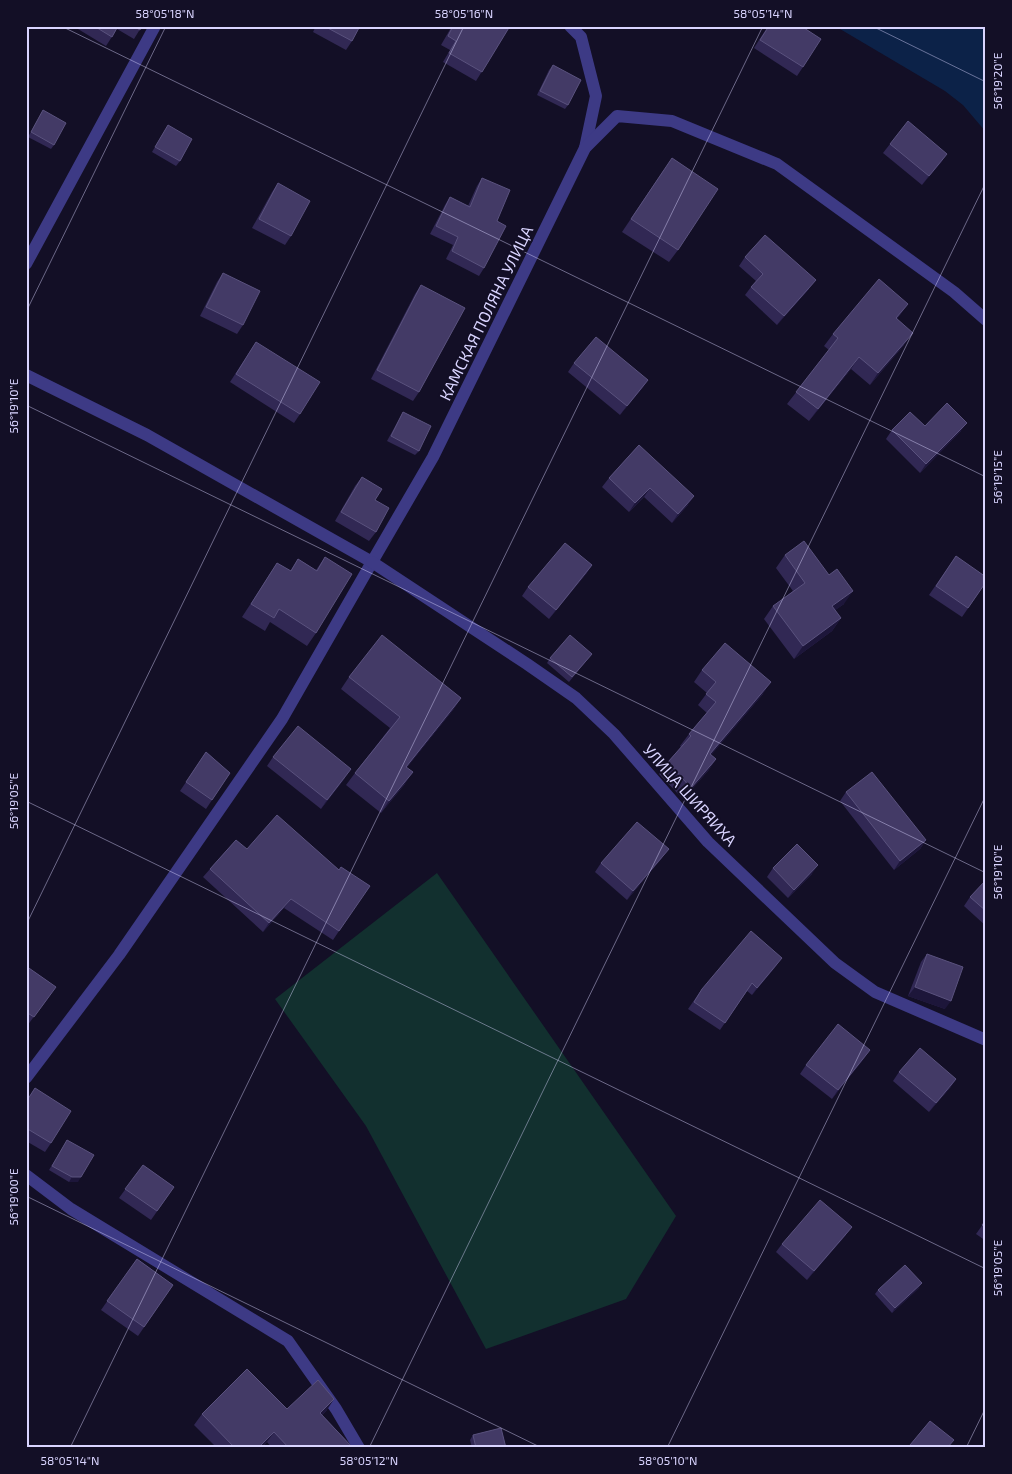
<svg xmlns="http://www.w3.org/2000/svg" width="1012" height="1474" font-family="'Exo 2',sans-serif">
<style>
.green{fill:#12302f}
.water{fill:#0c2248}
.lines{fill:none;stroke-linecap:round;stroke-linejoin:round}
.lane{stroke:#3d3a85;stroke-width:12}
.street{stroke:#3d3a85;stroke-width:12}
.wall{fill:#312854}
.shaded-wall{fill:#1d163a}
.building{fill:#433a66;stroke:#5a527e}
.ticks{fill:none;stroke:#d9d4ff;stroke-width:1;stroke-opacity:0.45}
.labels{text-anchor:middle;stroke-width:4;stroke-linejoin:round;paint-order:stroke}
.street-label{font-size:16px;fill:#d9d4ff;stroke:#130f26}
.neatline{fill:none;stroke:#d9d4ff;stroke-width:2}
.ticks-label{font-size:12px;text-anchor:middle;fill:#d9d4ff}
</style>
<rect width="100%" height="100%" fill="#130f26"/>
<polygon class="green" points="437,873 676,1216 626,1299 486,1349 366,1126 275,999"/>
<polygon class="water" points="835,26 986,26 986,132 963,105 945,91"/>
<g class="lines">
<g class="lane">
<polyline points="26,264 155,26"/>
<polyline points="26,1078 119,955 282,719 372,562"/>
</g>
<g class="street">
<polyline points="570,26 581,37 596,96 585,148"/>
<polyline points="26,375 147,435 372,562 433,457 585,148 617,116 672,121 777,164 954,292 986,320"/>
<polyline points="372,562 527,664 576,698 614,734 708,842 835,963 875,992 986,1040"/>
<polyline points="26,1175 71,1209 288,1341 336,1409 359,1448"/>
</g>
</g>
<g class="wall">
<polygon points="73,26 142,26 134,39 117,29 106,46"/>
<polygon points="316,26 360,26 352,41 346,50 313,32"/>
<polygon points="452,26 510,26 476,81 443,62 450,50 441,45"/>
<polygon points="768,26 801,26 803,67 797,76 754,48"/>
<polygon points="553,65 568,105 565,109 537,95 549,70"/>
<polygon points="43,110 54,145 51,149 28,137"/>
<polygon points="168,125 180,161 176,166 152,152"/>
<polygon points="890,144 947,154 922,185 883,153"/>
<polygon points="663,171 678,250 669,262 622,232"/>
<polygon points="482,178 497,221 484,268 479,276 446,259 453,245 430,234 445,205 450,197 468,206 477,186"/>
<polygon points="278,183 291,236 285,245 252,228 272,192"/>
<polygon points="745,257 809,289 777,325 745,295 751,287 756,281 739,266"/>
<polygon points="223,273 243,325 237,334 200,316 217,282"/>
<polygon points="421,285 419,392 413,401 371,379 415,294"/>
<polygon points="908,304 897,319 904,345 870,385 851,369 809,421 787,404 829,350 824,346 833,334"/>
<polygon points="256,342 300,414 294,423 230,382"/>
<polygon points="574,363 648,380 620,415 568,372"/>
<polygon points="403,412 419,451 415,455 387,441"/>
<polygon points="925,426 961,431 920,473 886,439 892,430"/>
<polygon points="639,445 688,505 672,523 644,497 629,512 602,487 609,478"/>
<polygon points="362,477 375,500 376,532 369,541 335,521 355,486"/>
<polygon points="785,555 844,604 835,610 841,618 832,631 794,659 764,619 773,606 793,591 776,568"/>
<polygon points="956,556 986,582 962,617 929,595"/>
<polygon points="325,557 316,633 307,646 270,622 265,631 242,617 277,563 290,571 298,559 316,570"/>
<polygon points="592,565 586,574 549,619 522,596 528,587"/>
<polygon points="592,654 569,682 547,663 550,658"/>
<polygon points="702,670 763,694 711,755 716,759 708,771 683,799 659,774 668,762 681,747 680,746 689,734 707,713 698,705 707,693 694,682"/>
<polygon points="349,677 461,698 453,710 407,767 405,784 381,813 346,785 355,773 390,728 341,689"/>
<polygon points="206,752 230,773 206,809 180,791"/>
<polygon points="273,757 345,778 321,809 267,766"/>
<polygon points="846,792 926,840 920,849 894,870 840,801"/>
<polygon points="236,840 339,931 333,940 284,908 263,932 203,877 210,869"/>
<polygon points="662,858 627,900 595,872 601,863"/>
<polygon points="773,868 812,874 788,898 767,877"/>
<polygon points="986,880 986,926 964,906 970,897"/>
<polygon points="927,954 945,1009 908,996 921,962"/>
<polygon points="777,965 752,995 747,991 720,1030 688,1009 702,989"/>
<polygon points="26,966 56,987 27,1026 26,1025"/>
<polygon points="870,1050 832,1099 800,1074 806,1065"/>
<polygon points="899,1072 956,1079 950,1088 929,1112 893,1081"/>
<polygon points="35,1088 51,1143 45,1152 26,1141 26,1102"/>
<polygon points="67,1140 78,1182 69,1182 49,1170"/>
<polygon points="143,1165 174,1187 151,1220 119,1198"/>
<polygon points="986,1220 986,1241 976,1234"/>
<polygon points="846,1235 807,1280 776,1252 782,1244"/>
<polygon points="137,1259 173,1285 138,1336 101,1310"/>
<polygon points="919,1288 892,1313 875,1294 878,1290"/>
<polygon points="287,1409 327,1410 322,1415 353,1448 272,1448 267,1442 261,1448 217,1448 194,1425 202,1414"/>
<polygon points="473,1435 506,1448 472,1448 470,1440"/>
</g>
<g class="shaded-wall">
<polygon points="947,154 941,163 922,185 929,176"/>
<polygon points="816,280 809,289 777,325 784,316"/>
<polygon points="908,304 899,316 887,330 896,318"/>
<polygon points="913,333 904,345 870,385 878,373"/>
<polygon points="859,357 851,369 809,421 818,409"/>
<polygon points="648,380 642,389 620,415 627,406"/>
<polygon points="967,423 961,431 920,473 926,464"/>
<polygon points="650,488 644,497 629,512 635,503"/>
<polygon points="694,496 688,505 672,523 678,514"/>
<polygon points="592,565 586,574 549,619 556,610"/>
<polygon points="853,591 844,604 823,619 832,606"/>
<polygon points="841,618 832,631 794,659 803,646"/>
<polygon points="771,682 763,694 702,766 710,754"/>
<polygon points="461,698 453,710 398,779 406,767"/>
<polygon points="716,759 708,771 683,799 691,788"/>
<polygon points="351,769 345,778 321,809 327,800"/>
<polygon points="413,772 405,784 381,813 389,801"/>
<polygon points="926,840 920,849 894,870 900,861"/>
<polygon points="669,849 662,858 627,900 633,891"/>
<polygon points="818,865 812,874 788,898 794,890"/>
<polygon points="291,899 284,908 263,932 269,923"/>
<polygon points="782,958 777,965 752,995 757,988"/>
<polygon points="915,987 951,1001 945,1009 908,996"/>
<polygon points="870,1050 864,1059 832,1099 838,1090"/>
<polygon points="956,1079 950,1088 929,1112 936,1103"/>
<polygon points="72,1177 81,1177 78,1182 69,1182"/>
<polygon points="852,1227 846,1235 807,1280 814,1271"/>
<polygon points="922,1283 919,1288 892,1313 895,1308"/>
<polygon points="334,1399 327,1410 312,1424 320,1413"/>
<polygon points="274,1432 267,1442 261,1448 258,1448"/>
</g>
<g class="building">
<polygon points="94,26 118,26 112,37"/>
<polygon points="133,26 142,26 140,30"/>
<polygon points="324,26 360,26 352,41"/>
<polygon points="453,26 510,26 482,72 449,53 456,41 448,36"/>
<polygon points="769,26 801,26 821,39 803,67 760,40"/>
<polygon points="553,65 581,80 568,105 540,91"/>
<polygon points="43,110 66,123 54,145 31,132"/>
<polygon points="908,121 947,154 929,176 890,144"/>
<polygon points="168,125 192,139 180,161 155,147"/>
<polygon points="672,158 718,189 678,250 631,219"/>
<polygon points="482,178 510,190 497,221 506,226 484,268 452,251 458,237 436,226 450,197 470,207"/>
<polygon points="278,183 310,201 291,236 259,219"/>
<polygon points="765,235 816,280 784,316 751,287 763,274 745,257"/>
<polygon points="223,273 260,291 243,325 206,307"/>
<polygon points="879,279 908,304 896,318 913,333 878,373 859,357 818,409 796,392 838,338 833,334"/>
<polygon points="421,285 465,308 419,392 377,370"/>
<polygon points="596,337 648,380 627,406 574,363"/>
<polygon points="256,342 320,382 300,414 236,374"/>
<polygon points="947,403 967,423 926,464 892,430 910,412 925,426"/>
<polygon points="403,412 431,426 419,451 391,436"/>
<polygon points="639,445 694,496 678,514 650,488 635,503 609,478"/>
<polygon points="362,477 382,489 375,500 389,508 376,532 341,512"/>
<polygon points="804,541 829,575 837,569 853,591 832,606 841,618 803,646 773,606 805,583 785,555"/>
<polygon points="565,543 592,565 556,610 528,587"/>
<polygon points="956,556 986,577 986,582 968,608 936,586"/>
<polygon points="325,557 352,574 316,633 279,609 274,618 251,604 277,563 291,571 298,559 317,571"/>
<polygon points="382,635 461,698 406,767 413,772 389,801 355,773 400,717 349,677"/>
<polygon points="570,635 592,654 572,677 550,658"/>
<polygon points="725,643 771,682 710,754 716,759 691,788 668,762 691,736 689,734 716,702 706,694 716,682 702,670"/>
<polygon points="298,726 351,769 327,800 273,757"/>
<polygon points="206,752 230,773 212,800 186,782"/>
<polygon points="872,772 926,840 900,861 846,792"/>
<polygon points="277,815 339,870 341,867 370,886 339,931 291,899 269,923 210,869 236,840 247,849"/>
<polygon points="637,822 669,849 633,891 601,863"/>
<polygon points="797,844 818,865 794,890 773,868"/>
<polygon points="986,880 986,911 970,897"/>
<polygon points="751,931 782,958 757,988 752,983 725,1023 694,1002 702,989"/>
<polygon points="927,954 963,967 951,1001 915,987"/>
<polygon points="26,966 56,987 34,1017 26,1012"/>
<polygon points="838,1024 870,1050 838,1090 806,1065"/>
<polygon points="920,1048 956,1079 936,1103 899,1072"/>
<polygon points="35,1088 71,1111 51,1143 26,1128 26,1102"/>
<polygon points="67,1140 94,1155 81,1177 72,1177 52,1166"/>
<polygon points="143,1165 174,1187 157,1211 125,1189"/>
<polygon points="820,1200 852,1227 814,1271 782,1244"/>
<polygon points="986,1220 986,1228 982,1225"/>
<polygon points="137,1259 173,1285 144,1327 107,1301"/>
<polygon points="905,1265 922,1283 895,1308 878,1290"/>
<polygon points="247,1369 287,1409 318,1380 334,1399 320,1413 353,1448 289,1448 274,1432 258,1448 235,1448 202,1414"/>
<polygon points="930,1421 954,1440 947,1448 914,1448 910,1445"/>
<polygon points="501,1428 506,1448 476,1448 473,1435"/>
</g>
<path class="ticks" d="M61 26 986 477M872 26 986 82M26 312 166 26M26 405 986 873M26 801 986 1269M26 925 464 26M26 1196 542 1448M70 1448 763 26M369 1448 986 182M667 1448 986 795M966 1448 986 1407"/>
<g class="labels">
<g class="street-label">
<text transform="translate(486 313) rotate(-64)" y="6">КАМСКАЯ ПОЛЯНА УЛИЦА</text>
<text transform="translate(690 795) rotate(48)" y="6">УЛИЦА ШИРЯИХА</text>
</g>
</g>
<rect width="1012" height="1474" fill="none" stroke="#130f26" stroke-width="55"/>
<rect x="28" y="28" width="956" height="1418" class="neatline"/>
<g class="ticks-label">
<text x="165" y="18">58°05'18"N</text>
<text x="464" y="18">58°05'16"N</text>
<text x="763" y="18">58°05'14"N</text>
<text transform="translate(998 81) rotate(-90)" y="4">56°19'20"E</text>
<text transform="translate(14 406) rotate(-90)" y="4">56°19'10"E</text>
<text transform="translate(998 477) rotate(-90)" y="4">56°19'15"E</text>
<text transform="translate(14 801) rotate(-90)" y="4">56°19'05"E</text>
<text transform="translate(998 872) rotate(-90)" y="4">56°19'10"E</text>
<text transform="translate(14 1197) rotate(-90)" y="4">56°19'00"E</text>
<text transform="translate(998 1268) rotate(-90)" y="4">56°19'05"E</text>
<text x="70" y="1465">58°05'14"N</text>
<text x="369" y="1465">58°05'12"N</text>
<text x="668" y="1465">58°05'10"N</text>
</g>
</svg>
